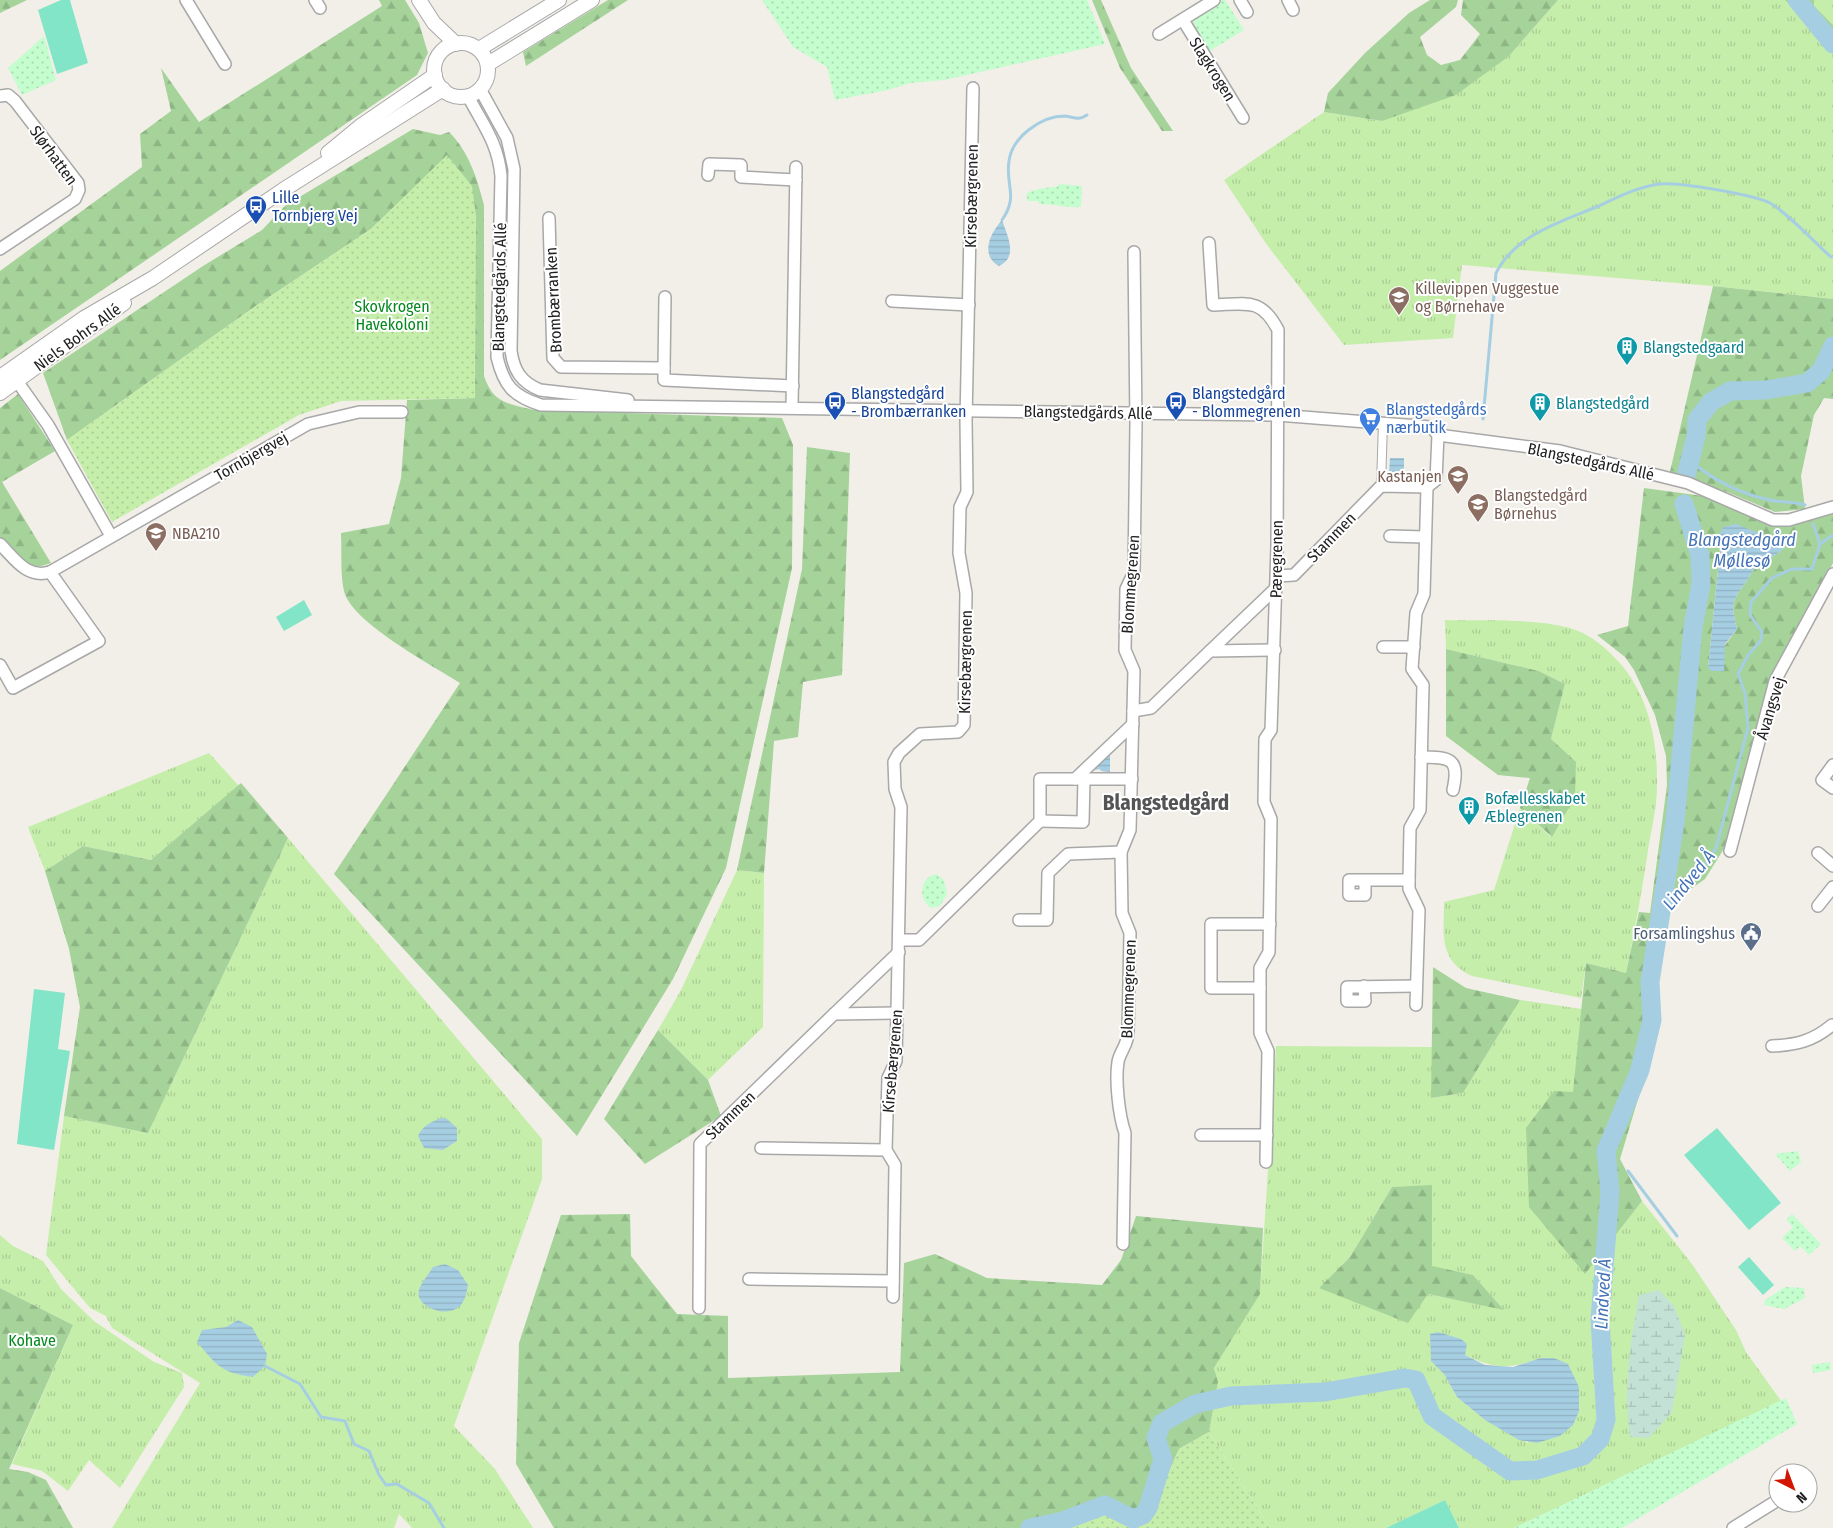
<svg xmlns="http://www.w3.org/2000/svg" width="1833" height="1528" font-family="'Fira Sans Condensed',sans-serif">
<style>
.grass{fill:url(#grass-tufts);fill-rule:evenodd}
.forest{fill:url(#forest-firs);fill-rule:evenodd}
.wetland{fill:url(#wetland-marsh)}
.park{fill:url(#park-dots)}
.garden{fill:url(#garden-dots)}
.pitch{fill:#82e5c8}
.water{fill:url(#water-rules)}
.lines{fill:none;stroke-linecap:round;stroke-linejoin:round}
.stream{stroke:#a6cee2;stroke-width:3}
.river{stroke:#a6cee2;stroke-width:19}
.pedestrian-casing{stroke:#a8a8a8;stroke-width:10}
.minor-casing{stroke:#a8a8a8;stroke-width:14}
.tertiary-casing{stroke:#a8a8a8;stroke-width:16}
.pedestrian{stroke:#fff;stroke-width:8}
.minor{stroke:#fff;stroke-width:11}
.tertiary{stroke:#fff;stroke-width:14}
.labels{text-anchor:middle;stroke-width:4;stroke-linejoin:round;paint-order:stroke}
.street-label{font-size:16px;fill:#212121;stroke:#fff}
.transit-label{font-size:16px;fill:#164399;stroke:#fff;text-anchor:start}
.education-label{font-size:16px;fill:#785e54;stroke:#fff;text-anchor:start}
.park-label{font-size:16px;fill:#05891d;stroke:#fff}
.culture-label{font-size:16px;fill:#0d838f;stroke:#fff;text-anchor:start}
.shop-label{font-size:16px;fill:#366cbe;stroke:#fff;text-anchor:start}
.service-label{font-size:16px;fill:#4e5e75;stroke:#fff;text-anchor:end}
.water-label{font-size:18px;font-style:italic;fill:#4674b8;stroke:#fff}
.district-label{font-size:21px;font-weight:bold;fill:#545454;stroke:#fff}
</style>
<defs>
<pattern id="grass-tufts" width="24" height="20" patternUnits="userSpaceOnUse" patternTransform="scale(1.25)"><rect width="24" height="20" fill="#c6eeab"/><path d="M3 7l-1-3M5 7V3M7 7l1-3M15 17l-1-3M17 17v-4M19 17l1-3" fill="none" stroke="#aacc93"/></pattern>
<pattern id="forest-firs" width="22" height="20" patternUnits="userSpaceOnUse" patternTransform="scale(1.25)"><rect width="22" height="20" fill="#a5d39a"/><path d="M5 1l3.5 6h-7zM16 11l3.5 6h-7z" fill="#8eb584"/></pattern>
<pattern id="wetland-marsh" width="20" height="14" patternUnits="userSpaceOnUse" patternTransform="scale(1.25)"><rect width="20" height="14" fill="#c4e1d6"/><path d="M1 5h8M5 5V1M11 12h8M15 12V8" fill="none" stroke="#a8c1b7"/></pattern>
<pattern id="park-dots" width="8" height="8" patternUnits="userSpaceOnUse" patternTransform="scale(1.25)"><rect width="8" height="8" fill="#c4fdce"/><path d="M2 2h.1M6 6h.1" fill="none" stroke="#a8d9b1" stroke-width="1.8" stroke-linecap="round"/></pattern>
<pattern id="garden-dots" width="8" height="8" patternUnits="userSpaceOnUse" patternTransform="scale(1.25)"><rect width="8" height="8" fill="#c6eeab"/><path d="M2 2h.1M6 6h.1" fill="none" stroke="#aacc93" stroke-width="1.8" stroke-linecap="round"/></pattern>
<pattern id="water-rules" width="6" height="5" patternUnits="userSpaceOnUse" patternTransform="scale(1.25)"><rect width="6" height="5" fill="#a6cee2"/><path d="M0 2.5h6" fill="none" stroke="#8fb1c2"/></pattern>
</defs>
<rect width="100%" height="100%" fill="#f2efe8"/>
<g class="grass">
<polygon points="1558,0 1790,0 1833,54 1833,299 1713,286 1462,265 1453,338 1344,345 1267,245 1224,180 1324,112 1382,121 1509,56"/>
<polygon points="1814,0 1833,0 1833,25 1813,6"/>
<path d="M1445 620C1486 621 1530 618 1570 628 1587 633 1602 644 1614 657 1648 690 1658 740 1657 786 1657 810 1650 834 1647 857 1641 896 1634 935 1626 973L1586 963 1581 998 1472 976C1438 960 1444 934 1444 902L1494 890 1520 808 1551 837V739L1565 684 1539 671 1446 649Z"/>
<polygon points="209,753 239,786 151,860 83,846 45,871 28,827"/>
<polygon points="288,838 542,1139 542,1179 454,1426 495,1469 533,1528 412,1528 399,1514 394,1528 112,1528 200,1383 112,1328 106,1316 90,1308 46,1255 64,1116 148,1133"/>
<polygon points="737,870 764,873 763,1027 708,1080 658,1030 681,990"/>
<path d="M1520 1000 1582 1009 1584 1272 1642 1201 1692 1264 1736 1330 1746 1352 1781 1401 1641 1469 1643 1465 1639 1470 1514 1528H1459L1445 1500 1386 1528H1270L1209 1432 1218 1382 1214 1368 1260 1293 1276 1046 1432 1047V1098L1463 1093ZM1432 1186V1267L1473 1275 1503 1309 1427 1294 1319 1288 1350 1257 1392 1187ZM1465 1355C1497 1370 1509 1369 1541 1358L1528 1443 1485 1420 1457 1397 1444 1374Z"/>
<polygon points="0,1235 13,1246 43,1261 61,1289 94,1321 154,1362 182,1373 184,1387 120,1488 89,1460 68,1491 42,1471 12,1464 73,1325 0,1288"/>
</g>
<g class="forest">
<polygon points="0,0 27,0 0,13"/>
<polygon points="379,0 405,0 419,23 428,53 417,75 0,360 0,271 142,167 140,134 171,111 161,68 199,122 382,6"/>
<polygon points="608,0 628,0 526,66 523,52"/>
<polygon points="1092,0 1101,0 1131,68 1173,131 1162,131 1120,68"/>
<polygon points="1430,0 1458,0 1456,7 1420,37 1427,55 1441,65 1460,60 1480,34 1461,15 1463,0 1558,0 1509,56 1456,95 1382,121 1324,112 1328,93 1365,53 1409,13"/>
<polygon points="1785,0 1814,0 1814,6 1833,25 1833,54 1804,17"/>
<path d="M413 129 440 135 449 132C469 152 477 178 484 205V376C493 403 508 404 534 410L782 418 793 445 792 568 726 868 673 979 577 1136 334 874 460 683C432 665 351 622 344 591 340 573 342 551 341 533L389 524 401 478 407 400 475 398 395 206 371 229 253 308 67 440 43 373 203 266 262 230 286 205Z"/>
<polygon points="1713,286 1833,299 1833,399 1824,398 1814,415 1801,476 1805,509 1775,512 1727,492 1669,476"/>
<polygon points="18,394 55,451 2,482 51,563 32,569 0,538 0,408"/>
<polygon points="807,447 850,453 842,675 803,682 798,737 774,741 764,873 737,870 802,569"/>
<path d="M1644 488 1710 497 1770 525 1796 523 1833 514V563L1773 682 1725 847 1705 879 1656 914 1645 1010 1656 1039 1620 1159 1642 1201 1585 1274 1529 1207 1526 1128 1554 1091 1573 1092 1586 963 1626 973 1639 912 1650 913 1667 785 1666 756 1655 715 1634 670 1625 657 1597 635 1628 626ZM1761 535 1774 539 1787 537C1786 555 1768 556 1757 566 1753 570 1749 577 1746 582 1731 602 1731 605 1737 629L1708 668 1720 550Z"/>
<polygon points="1446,649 1539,671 1565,684 1551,739 1576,762 1575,797 1552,837 1520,808 1530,778 1498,775 1446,736"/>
<polygon points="241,783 288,838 148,1133 64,1116 80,1007 69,949 45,871 83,846 151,860"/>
<polygon points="1433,967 1466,988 1520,1000 1463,1093 1431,1098"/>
<polygon points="658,1030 708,1080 721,1116 645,1164 604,1119"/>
<polygon points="1432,1185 1432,1266 1473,1275 1504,1310 1428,1294 1408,1323 1319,1288 1350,1257 1392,1187"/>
<path d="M630 1214 631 1256 677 1314 728 1316V1378L900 1372 904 1263 935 1254 987 1278 1102 1285 1121 1260 1136 1216 1263 1228 1260 1294 1214 1368 1218 1382 1209 1432 1179 1449 1147 1522C1128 1528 1121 1523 1104 1513L1058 1528H554L516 1464 519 1343 561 1215Z"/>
<polygon points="0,1288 73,1325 9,1469 28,1472 46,1480 73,1528 0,1528"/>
</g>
<path class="wetland" d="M1659 1290 1674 1306 1685 1335 1672 1412 1649 1438 1630 1437C1623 1388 1630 1343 1639 1295Z"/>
<g class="park">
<polygon points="762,0 1087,0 1105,44 944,80 910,83 888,90 835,100 827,67 793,47"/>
<path d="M1222 0H1225L1244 30 1208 52C1202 41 1189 29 1195 17Z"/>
<polygon points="44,36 56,80 22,95 8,68"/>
<path d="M1059 184 1082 186 1081 207C1066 208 1054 204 1039 204L1038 201H1027V193C1035 189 1047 187 1057 187Z"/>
<path d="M936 874 944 880 947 894 940 906 931 908C918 899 919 878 936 874Z"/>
<polygon points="1798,1151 1801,1162 1790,1171 1775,1154"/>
<polygon points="1792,1214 1821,1244 1809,1255 1800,1246 1795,1251 1782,1238 1793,1227 1786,1220"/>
<polygon points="1785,1287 1804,1288 1805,1298 1784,1309 1764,1305 1765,1300"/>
<polygon points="1830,1362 1831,1370 1813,1373 1812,1365"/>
<polygon points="1786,1398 1797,1424 1622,1528 1514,1528"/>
</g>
<g class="garden">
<polygon points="447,155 472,186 476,216 475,398 341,401 299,415 112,522 67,440 253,308 371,229"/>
<polygon points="1209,1432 1270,1528 1136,1528 1147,1522 1179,1449"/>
<polygon points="1104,1513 1130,1528 1058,1528"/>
</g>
<g class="pitch">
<polygon points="61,0 70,0 88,63 57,74 38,10"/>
<polygon points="304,600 312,615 284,631 276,617"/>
<polygon points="34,989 65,993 58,1049 70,1051 54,1150 17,1144"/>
<polygon points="1717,1128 1781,1203 1749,1230 1684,1155"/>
<polygon points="1749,1257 1774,1285 1763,1295 1738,1267"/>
<polygon points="1445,1500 1459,1528 1386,1528"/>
</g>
<g class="water">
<path d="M1002 220C1007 235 1019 257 999 266 979 255 991 232 1002 220Z"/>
<polygon points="1390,458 1404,458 1404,472 1389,472"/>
<path d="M1736 524 1774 539 1788 537C1785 555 1769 556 1757 566 1753 570 1749 577 1746 582 1731 602 1731 605 1737 629L1725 644 1724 671H1712L1708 668 1720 550 1718 537 1723 527Z"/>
<polygon points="1110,751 1110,772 1101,771 1100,769 1089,771"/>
<path d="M442 1118 447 1119 457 1128V1141L443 1150 424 1148 418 1136C422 1126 432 1121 442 1118Z"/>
<path d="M445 1264 458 1270 468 1285C467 1290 466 1296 464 1300 454 1323 413 1307 419 1290 421 1283 429 1274 433 1267Z"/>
<path d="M238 1320 252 1327 267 1354 265 1366 253 1377C222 1373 217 1366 197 1342L202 1330 226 1327Z"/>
<polygon points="1438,1332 1461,1339 1467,1344 1465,1355 1485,1365 1513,1367 1541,1358 1554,1358 1568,1364 1579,1387 1579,1411 1573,1425 1560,1436 1537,1443 1519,1440 1485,1420 1457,1397 1444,1374 1431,1361 1430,1334"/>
</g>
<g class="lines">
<g class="stream">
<path d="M1002 220C1019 196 1005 185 1009 161 1012 137 1041 116 1065 116 1074 117 1078 121 1087 115"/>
<path d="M1483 419 1496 273C1515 235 1562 221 1599 206 1618 197 1638 187 1659 184 1680 182 1748 194 1768 202 1785 210 1815 243 1831 257"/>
<path d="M1689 460C1712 479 1740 494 1770 500 1782 503 1793 501 1805 505"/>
<polyline points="1820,544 1833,535"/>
<polyline points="1659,917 1701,871 1716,848 1748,728 1745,693 1738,674 1749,654 1761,640 1762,632 1750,615 1751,602 1772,578 1792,569 1812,569 1820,544 1813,524"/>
<polyline points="1628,1171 1677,1236"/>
<polyline points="265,1366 300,1384 321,1417 345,1421 354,1444 369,1451 379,1475 386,1485 397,1484 429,1503 444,1528"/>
</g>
<g class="river">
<polyline points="1797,0 1833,44"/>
<polyline points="1687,472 1696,436 1697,420 1711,402 1730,391 1766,390 1807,383 1821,371 1833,346"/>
<polyline points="1030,1528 1063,1521 1105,1505 1133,1519 1143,1515 1148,1508 1163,1459 1156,1438 1162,1423 1195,1404 1231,1396 1325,1392 1405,1378 1416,1380 1432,1416 1510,1471 1537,1470 1583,1456 1600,1439 1606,1420 1600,1319 1610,1192 1606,1151 1640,1070 1652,1020 1650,982 1675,822 1693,627 1701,584 1700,555 1684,504"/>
</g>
<g class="pedestrian-casing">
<polyline id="pedestrian" points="1381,486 1383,422"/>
</g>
<g class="minor-casing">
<g id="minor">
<polyline points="186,0 225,64"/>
<polyline points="315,0 320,8"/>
<polyline points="1240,0 1247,12"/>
<polyline points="1288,0 1293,10"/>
<polyline points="1183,20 1243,118"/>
<polyline points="1159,34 1214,0"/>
<path d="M480 89 507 138 514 169 511 351C514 371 521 382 540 390L628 400"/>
<polyline points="0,96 8,95 15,101 78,183 79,190 75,199 0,249"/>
<path d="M468 96C483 125 498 143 501 176L497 357C504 386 513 396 541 405L1277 415 1431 427 1438 435 1560 451 1688 483 1773 520H1789L1833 507"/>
<polyline points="708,175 709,164 741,165 741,177 796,180"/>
<polyline points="549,218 553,358 561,367 664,368 664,380 793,386"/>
<path d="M1209 243 1213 305C1246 304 1261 297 1278 330L1277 547 1271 730 1265 739 1264 802 1271 819 1269 952 1260 968V1033L1268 1051 1266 1162"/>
<polyline points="892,301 969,305"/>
<polyline points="664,368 665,297"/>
<polyline points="12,374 48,425 111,536"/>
<polyline points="792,407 796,167"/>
<polyline points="1390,536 1425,537"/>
<path d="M0 544C15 559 27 579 50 572L308 424 359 412H402"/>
<polyline points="1277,576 1294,575 1381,486 1427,487 1436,480 1438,435"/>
<polyline points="1383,647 1414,647"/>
<polyline points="1210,651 1276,588"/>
<polyline points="0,665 13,688 99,641 50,572"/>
<polyline points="1133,711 1151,708 1210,651 1275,650"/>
<path d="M1421 757C1450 757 1460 758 1453 790"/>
<polyline points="1833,765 1822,780 1833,788"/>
<polyline points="1075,779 1133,724"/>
<polyline points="1040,821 1083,822 1084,779"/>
<polyline points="1730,851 1775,681 1833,574"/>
<polyline points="1818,853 1833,866"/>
<polyline points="1365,880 1365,895 1349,895 1349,880 1409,880"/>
<polyline points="1818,906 1833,887"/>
<polyline points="1019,920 1047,920 1048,873 1068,854 1121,852"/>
<polyline points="899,940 919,940 1040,821 1040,779 1132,779"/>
<polyline points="1364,986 1365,1001 1347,1001 1347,987 1416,986"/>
<polyline points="1260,988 1211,988 1211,924 1270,924"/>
<polyline points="1416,1005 1419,910 1409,889 1409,880 1410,828 1420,810 1423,685 1412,669 1416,613 1424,594 1427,487"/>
<polyline points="834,1014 899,952"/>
<path d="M1772 1046C1796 1045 1813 1041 1832 1025"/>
<polyline points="1201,1135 1267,1135"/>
<polyline points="761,1148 886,1150"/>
<path d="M1123 1244 1125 1133C1119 1116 1115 1081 1118 1062 1120 1051 1128 1045 1128 1032L1130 933 1122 913 1121 852 1130 830 1134 671 1125 650 1126 589 1134 572 1136 423 1134 252"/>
<polyline points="749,1279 893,1281"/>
<polyline points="893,1297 895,1165 886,1150 888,1078 896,1061 901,807 895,789 894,762 899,753 920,734 958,732 964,725 966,593 959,553 960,507 967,492 966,420 973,88"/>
<polyline points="699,1308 700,1144 834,1014 897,1013"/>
<polyline points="1733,1528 1778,1500"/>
</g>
</g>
<g class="tertiary-casing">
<g id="tertiary">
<polyline points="419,0 434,23 456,44"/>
<circle cx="461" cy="70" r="27"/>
<polyline points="479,49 559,0"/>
<polyline points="488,64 592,0"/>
<polyline points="328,153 362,125 435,75"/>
<polyline points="0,377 84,318 153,278 283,190 443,89"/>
<polyline points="0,393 124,303"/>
</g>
</g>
<use href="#pedestrian" class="pedestrian"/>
<use href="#minor" class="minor"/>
<use href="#tertiary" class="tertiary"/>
</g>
<defs>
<g id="bus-pin" transform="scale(1.125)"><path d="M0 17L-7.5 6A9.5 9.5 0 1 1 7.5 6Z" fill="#1a4fb4" stroke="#fff"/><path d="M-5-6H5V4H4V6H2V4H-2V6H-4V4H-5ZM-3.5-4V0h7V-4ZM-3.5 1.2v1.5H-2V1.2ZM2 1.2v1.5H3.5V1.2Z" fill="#fff"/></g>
<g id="school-pin" transform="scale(1.125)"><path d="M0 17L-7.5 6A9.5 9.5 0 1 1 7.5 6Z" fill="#8d6e63" stroke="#fff"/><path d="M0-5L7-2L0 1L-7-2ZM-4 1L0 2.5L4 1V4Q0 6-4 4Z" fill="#fff"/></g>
<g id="building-pin" transform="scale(1.125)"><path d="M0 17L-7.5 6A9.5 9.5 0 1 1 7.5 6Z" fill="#0f9aa8" stroke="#fff"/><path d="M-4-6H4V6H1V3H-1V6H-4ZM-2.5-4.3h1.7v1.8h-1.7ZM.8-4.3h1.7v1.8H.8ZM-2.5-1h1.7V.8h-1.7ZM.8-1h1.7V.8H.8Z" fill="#fff"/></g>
<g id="supermarket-pin" transform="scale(1.125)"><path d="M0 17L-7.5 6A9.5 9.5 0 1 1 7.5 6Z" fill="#3f7fe0" stroke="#fff"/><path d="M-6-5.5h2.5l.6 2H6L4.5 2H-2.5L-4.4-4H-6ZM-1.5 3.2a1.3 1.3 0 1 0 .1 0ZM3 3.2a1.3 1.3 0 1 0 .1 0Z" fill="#fff"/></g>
<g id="civic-pin" transform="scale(1.125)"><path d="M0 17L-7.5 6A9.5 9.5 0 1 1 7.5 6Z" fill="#5c6f8a" stroke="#fff"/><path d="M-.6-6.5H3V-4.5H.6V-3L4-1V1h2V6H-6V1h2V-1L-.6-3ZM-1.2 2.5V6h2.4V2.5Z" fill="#fff"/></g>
</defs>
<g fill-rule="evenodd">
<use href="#bus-pin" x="256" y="206"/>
<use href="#school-pin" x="1399" y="297"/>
<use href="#building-pin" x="1627" y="347"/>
<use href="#bus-pin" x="835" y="402"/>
<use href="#bus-pin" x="1176" y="402"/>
<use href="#building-pin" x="1540" y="403"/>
<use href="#supermarket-pin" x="1370" y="418"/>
<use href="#school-pin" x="1458" y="476"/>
<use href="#school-pin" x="1478" y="504"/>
<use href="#school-pin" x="156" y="533"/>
<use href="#building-pin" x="1469" y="807"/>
<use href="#civic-pin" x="1751" y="933"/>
</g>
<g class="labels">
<g class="street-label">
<text transform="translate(1213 69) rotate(58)" y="6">Slagkrogen</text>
<text transform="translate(54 155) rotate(54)" y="6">Slørhatten</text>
<text transform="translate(971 196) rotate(-89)" y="6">Kirsebærgrenen</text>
<text transform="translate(499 287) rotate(-89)" y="6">Blangstedgårds Allé</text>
<text transform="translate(553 300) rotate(-93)" y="6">Brombærranken</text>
<text transform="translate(77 337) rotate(-36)" y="6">Niels Bohrs Allé</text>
<text transform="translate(1088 412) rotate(1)" y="6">Blangstedgårds Allé</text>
<text transform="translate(251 456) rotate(-30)" y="6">Tornbjergvej</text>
<text transform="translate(1591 461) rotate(12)" y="6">Blangstedgårds Allé</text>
<text transform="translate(1331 537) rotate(-46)" y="6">Stammen</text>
<text transform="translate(1276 559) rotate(-89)" y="6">Pæregrenen</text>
<text transform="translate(1130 584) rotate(-86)" y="6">Blommegrenen</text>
<text transform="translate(965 662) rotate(-89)" y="6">Kirsebærgrenen</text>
<text transform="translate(1770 708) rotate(-73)" y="6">Åvangsvej</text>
<text transform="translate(1128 989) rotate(-88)" y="6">Blommegrenen</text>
<text transform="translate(892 1061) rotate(-85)" y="6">Kirsebærgrenen</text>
<text transform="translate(730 1115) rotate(-44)" y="6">Stammen</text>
</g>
<g class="transit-label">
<text x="272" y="203">Lille<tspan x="272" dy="18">Tornbjerg Vej</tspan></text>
<text x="851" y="399">Blangstedgård<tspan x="851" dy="18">- Brombærranken</tspan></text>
<text x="1192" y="399">Blangstedgård<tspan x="1192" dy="18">- Blommegrenen</tspan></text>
</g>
<g class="education-label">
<text x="1415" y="294">Killevippen Vuggestue<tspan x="1415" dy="18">og Børnehave</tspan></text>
<text x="1442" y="482" text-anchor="end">Kastanjen</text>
<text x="1494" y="501">Blangstedgård<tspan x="1494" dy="18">Børnehus</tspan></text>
<text x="172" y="539">NBA210</text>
</g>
<g class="park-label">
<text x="392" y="312">Skovkrogen<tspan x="392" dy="18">Havekoloni</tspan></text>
<text x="32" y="1346">Kohave</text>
</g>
<g class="culture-label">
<text x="1643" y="353">Blangstedgaard</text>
<text x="1556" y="409">Blangstedgård</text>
<text x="1485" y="804">Bofællesskabet<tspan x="1485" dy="18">Æblegrenen</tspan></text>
</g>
<g class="shop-label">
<text x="1386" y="415">Blangstedgårds<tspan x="1386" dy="18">nærbutik</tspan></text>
</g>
<g class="service-label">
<text x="1735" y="939">Forsamlingshus</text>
</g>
<g class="water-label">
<text x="1742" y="546">Blangstedgård<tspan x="1742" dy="21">Møllesø</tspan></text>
<text transform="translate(1689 880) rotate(-51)" y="6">Lindved Å</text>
<text transform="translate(1603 1294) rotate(-87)" y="6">Lindved Å</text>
</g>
<g class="district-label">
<text x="1166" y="810">Blangstedgård</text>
</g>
</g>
<g transform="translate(1793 1488) rotate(138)"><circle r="24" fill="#ffffff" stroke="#a6a6a6"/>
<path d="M0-4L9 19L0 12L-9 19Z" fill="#d21400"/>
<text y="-8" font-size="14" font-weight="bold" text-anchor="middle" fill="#212121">N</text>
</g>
</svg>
